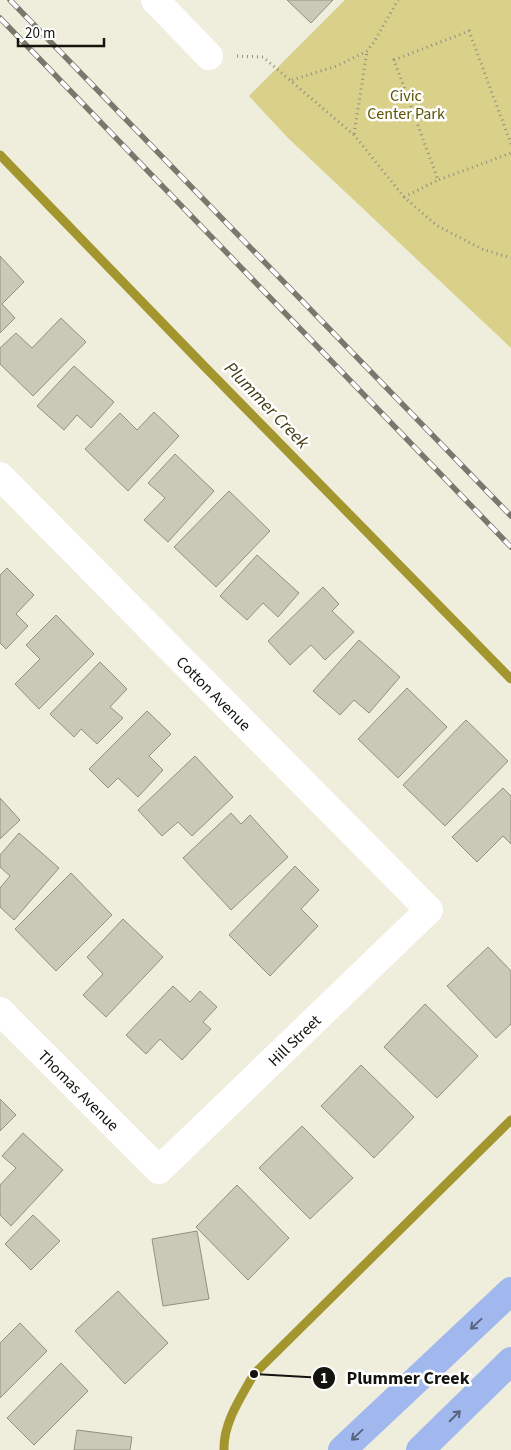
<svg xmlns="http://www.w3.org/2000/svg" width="511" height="1450" font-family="'Source Sans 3',sans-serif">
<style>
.green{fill:#d9d08a}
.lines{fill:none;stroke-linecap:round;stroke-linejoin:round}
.stream{stroke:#a4962e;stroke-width:9}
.building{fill:#cac9b8;stroke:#929081}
.path{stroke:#908e82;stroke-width:3;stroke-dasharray:1 4;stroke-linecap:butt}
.minor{stroke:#fff;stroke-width:28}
.major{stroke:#a1b8ee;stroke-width:28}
.rail-casing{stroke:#79786d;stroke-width:5.5}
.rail{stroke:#fff;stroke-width:4;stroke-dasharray:11;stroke-linecap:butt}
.oneway{stroke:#5a667e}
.labels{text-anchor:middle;stroke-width:5;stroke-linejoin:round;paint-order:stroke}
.park-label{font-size:16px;fill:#5d5301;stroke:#fff}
.street-label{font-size:16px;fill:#14140e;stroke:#fff}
.water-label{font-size:18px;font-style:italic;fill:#423c12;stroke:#fff}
.leader{fill:none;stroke:#14140e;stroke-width:2}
.callout-dot{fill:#14140e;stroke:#fff;stroke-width:2}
.mark-label{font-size:15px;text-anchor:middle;font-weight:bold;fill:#fff}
.callout-label{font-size:18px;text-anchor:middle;font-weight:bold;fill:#14140e;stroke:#fff;stroke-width:5;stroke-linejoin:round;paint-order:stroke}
</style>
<rect width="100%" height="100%" fill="#efeddc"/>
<polygon class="green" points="345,0 511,0 511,348 288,138 249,96"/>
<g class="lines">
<g class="stream">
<polyline points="0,155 204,366 511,679"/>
<path d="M224 1450C223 1423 241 1397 254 1374L511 1120"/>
</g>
</g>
<g class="building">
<polygon points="287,0 333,0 311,23"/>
<polygon points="0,256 24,282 2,304 15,318 0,333"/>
<polygon points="61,318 86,342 33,396 0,364 0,348 16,333 32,348"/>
<polygon points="74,366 114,402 91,428 77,415 64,430 37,406"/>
<polygon points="154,412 179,436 128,491 85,449 120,413 137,430"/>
<polygon points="175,454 214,491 168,542 144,520 165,498 148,483"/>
<polygon points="229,491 270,531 216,587 174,547"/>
<polygon points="257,555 299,593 278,617 263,603 247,620 220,596"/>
<polygon points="7,568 34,595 16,614 28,626 6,649 0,643 0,575"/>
<polygon points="323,587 339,604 332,611 354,632 325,660 311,645 290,665 268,641"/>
<polygon points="56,615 94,654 39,709 15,684 40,659 26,645"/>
<polygon points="359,640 400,677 369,713 354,700 340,715 313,691"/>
<polygon points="100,662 127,689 110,707 123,718 97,744 81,729 74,737 50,714"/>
<polygon points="407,688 447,727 398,778 358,739"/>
<polygon points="147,711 171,734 149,756 163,770 138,797 118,778 108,788 89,769"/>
<polygon points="466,720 508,761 445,826 403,785"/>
<polygon points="195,756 233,797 192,836 178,822 162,836 138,810"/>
<polygon points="503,788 511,796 511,844 503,836 477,862 452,837"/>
<polygon points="0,798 20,820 0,839"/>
<polygon points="231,813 241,824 250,815 288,857 231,910 183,858"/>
<polygon points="19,833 59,868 14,920 0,907 0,888 10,876 0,867 0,855"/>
<polygon points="295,866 319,890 301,909 318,926 270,976 229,935"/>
<polygon points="71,873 112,915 56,971 15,929"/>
<polygon points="123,919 163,957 106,1017 83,995 103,974 87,957"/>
<polygon points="488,947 511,971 511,1024 496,1038 447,986"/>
<polygon points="173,986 190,1002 200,991 217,1007 203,1022 211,1029 182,1060 160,1039 146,1054 126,1035"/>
<polygon points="425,1004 478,1056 437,1098 384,1047"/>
<polygon points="361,1065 414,1117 374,1158 321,1106"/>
<polygon points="0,1099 16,1115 0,1131"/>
<polygon points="302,1126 353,1178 310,1219 259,1168"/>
<polygon points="23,1133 63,1170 11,1226 0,1215 0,1185 16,1168 2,1156"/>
<polygon points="237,1185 289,1238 248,1280 196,1227"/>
<polygon points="33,1215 60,1241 31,1270 5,1244"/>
<polygon points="197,1231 209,1299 163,1306 152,1239"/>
<polygon points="118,1291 168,1343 125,1384 75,1331"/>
<polygon points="20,1323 47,1351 0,1398 0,1343"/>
<polygon points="61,1363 88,1391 34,1445 7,1418"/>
<polygon points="77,1430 132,1437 130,1450 74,1450"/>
</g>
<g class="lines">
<g class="path">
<polyline points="237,56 263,57 354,135 404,197 436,225 482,249 511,258"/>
<polyline points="292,80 337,66 367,51 374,42 398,0"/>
<polyline points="354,134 367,51"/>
<polyline points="511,144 469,31 394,60 438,180 511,153"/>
<polyline points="404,197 438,180"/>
</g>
<g class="minor">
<polyline points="155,0 209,56"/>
<polyline points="0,476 429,910 159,1170 0,1011"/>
</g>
<g class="major">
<polyline points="342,1450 511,1291"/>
<polyline points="420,1450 511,1361"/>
</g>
<g class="rail-casing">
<g id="rail">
<polyline points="10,0 511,516"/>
<polyline points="0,18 511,547"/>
</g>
</g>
<use href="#rail" class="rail"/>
</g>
<defs><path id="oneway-shaft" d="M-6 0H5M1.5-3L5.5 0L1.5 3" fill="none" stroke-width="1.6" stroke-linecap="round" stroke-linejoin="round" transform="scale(1.25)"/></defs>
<g class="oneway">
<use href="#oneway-shaft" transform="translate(476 1324) rotate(137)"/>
<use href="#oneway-shaft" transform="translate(455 1416) rotate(-45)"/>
<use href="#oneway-shaft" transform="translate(357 1435) rotate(137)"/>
</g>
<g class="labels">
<g class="park-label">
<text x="406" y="101">Civic<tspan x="406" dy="18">Center Park</tspan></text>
</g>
<g class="street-label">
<text transform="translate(214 693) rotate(45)" y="6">Cotton Avenue</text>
<text transform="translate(294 1040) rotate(-44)" y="6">Hill Street</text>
<text transform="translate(79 1090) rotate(45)" y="6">Thomas Avenue</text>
</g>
<g class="water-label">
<text transform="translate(267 405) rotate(46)" y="6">Plummer Creek</text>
</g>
</g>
<path class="leader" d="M254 1374L324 1378"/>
<g class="callout-dot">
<circle cx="254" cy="1374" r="5"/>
<circle cx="324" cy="1378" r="12"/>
</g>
<g class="mark-label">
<text x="324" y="1383">1</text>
</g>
<g class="callout-label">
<text x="408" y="1384">Plummer Creek</text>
</g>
<path d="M18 38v8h86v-8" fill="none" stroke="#14140e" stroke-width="2.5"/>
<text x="25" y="38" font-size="15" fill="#14140e" stroke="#ffffff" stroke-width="4" paint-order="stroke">20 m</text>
</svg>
